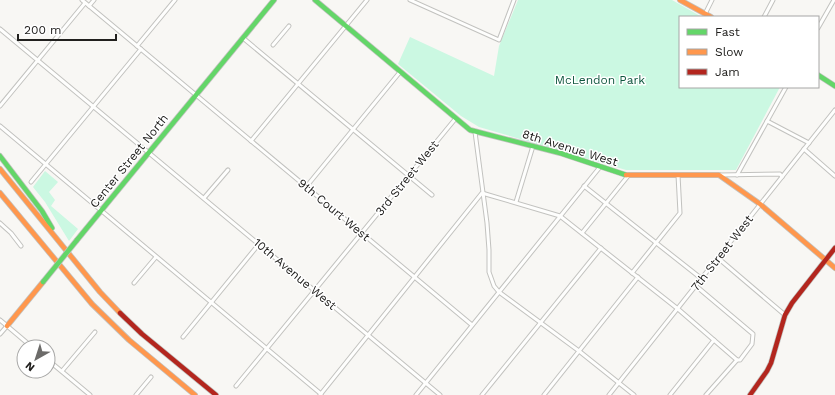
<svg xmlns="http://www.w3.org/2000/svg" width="835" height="395" font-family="'Work Sans',sans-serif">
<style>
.green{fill:#cbf8e2}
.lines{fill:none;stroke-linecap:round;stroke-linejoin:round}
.street-casing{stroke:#c2c2bf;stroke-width:5}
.fast-casing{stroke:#c2c2bf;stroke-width:6}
.slow-casing{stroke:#c2c2bf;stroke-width:6}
.jam-casing{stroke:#c2c2bf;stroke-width:6}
.street{stroke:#fefefd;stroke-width:3}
.fast{stroke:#63d668;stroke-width:4.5}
.slow{stroke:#ff974d;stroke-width:4.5}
.jam{stroke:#b3261e;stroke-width:4.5}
.fast-bridge-casing{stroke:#c2c2bf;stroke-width:6;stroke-linecap:butt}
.fast-bridge{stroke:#63d668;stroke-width:4.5}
.labels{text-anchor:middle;stroke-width:3;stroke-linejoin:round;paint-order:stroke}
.park-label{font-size:12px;fill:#0f573f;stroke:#fff}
.street-label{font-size:12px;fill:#21201e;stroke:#fff}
</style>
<rect width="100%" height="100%" fill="#f8f7f4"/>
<g class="green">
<polygon points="518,0 672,0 702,17 680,17 680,87 780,87 736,170 626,170 479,127 461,116 398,64 410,37 494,76 499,46"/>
<polygon points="45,171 58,182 49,192 55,200 51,206 78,229 69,241 45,202 33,187"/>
</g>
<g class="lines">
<g class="street-casing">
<g id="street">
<polyline points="82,0 472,325"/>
<polyline points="410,0 499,40 514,0"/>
<polyline points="89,6 94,0"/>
<polyline points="705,14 712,0"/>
<polyline points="764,17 773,0"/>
<polyline points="818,28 834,0"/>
<polyline points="0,29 440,395"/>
<polyline points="243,38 432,195"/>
<polyline points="273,45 289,26"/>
<polyline points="137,46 175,0"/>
<polyline points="0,106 85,3"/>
<polyline points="767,121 809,143"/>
<polyline points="0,126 321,394"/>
<polyline points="475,132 487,223 489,250 489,272 494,286 499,292 579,351 634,395"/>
<polyline points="251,141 367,0"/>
<polyline points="804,149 835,176"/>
<polyline points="719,175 780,174 782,177"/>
<polyline points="737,175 786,87"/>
<polyline points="31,182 141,49"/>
<polyline points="584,186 702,279"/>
<polyline points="306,187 400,72"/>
<polyline points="204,198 228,170"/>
<polyline points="516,202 533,146"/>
<polyline points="0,223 11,233 21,246"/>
<polyline points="582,233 628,176"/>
<polyline points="718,258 785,315"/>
<polyline points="632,273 680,213 678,175"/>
<polyline points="134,283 156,257"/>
<polyline points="696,286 753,334 752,344 740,360 737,360 706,395"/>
<polyline points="0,320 32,347"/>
<polyline points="0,334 7,326"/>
<polyline points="183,337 259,244"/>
<polyline points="48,360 90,395"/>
<polyline points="62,371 95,332"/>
<polyline points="236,386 456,118"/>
<polyline points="136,395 151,377"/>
<polyline points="320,395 482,193 560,216 678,309 737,360"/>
<polyline points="416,395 600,167"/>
<polyline points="482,395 601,248"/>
<polyline points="544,395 638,277"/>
<polyline points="609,395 835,110"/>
<polyline points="670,395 714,340"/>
</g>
</g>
<g class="fast-casing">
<g id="fast">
<polyline points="315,0 470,130 560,153 626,175"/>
<polyline points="818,75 835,86"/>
<polyline points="0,156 42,211 52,228"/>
<polyline points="77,240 274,0"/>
</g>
</g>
<g class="slow-casing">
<g id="slow">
<polyline points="680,0 711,17"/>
<polyline points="0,169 100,292 120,313"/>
<polyline points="626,175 719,175 760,204 835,268"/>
<polyline points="0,193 92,304 129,340 195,395"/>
<polyline points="7,326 43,282"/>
</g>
</g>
<g class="jam-casing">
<g id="jam">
<polyline points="120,313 142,334 216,395"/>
<polyline points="750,395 767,371 771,363 785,315 792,303 835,248"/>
</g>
</g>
<use href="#street" class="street"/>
<use href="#fast" class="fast"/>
<use href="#slow" class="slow"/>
<use href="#jam" class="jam"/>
<g class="fast-bridge-casing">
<polyline id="fast-bridge" points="43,282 77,240"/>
</g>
<use href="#fast-bridge" class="fast-bridge"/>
</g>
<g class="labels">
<g class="park-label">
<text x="600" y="84">McLendon Park</text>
</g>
<g class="street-label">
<text transform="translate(570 148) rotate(17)" y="4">8th Avenue West</text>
<text transform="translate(129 161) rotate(-51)" y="4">Center Street North</text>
<text transform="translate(407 178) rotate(-51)" y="4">3rd Street West</text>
<text transform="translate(334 210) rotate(40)" y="4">9th Court West</text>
<text transform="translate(722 253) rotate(-52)" y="4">7th Street West</text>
<text transform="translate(295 274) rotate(40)" y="4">10th Avenue West</text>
</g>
</g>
<rect x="679" y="16" width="140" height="72" fill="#ffffff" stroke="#a6a6a5"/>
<rect x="687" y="29" width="20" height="6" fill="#63d668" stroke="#a6a6a5"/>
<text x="715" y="36" font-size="12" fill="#21201e">Fast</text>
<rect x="687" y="49" width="20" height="6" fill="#ff974d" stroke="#a6a6a5"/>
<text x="715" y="56" font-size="12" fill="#21201e">Slow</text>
<rect x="687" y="69" width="20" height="6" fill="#b3261e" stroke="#a6a6a5"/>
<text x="715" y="76" font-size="12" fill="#21201e">Jam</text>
<g transform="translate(36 359) rotate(219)"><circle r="19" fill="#ffffff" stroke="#a6a6a5"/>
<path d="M0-3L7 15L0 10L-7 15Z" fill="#6c6b69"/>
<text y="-6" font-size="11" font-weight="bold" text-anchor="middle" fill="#21201e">N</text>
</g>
<path d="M18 34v6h98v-6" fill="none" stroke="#21201e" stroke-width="2"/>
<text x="24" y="34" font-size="12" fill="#21201e" stroke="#ffffff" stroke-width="3" paint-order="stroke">200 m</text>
</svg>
